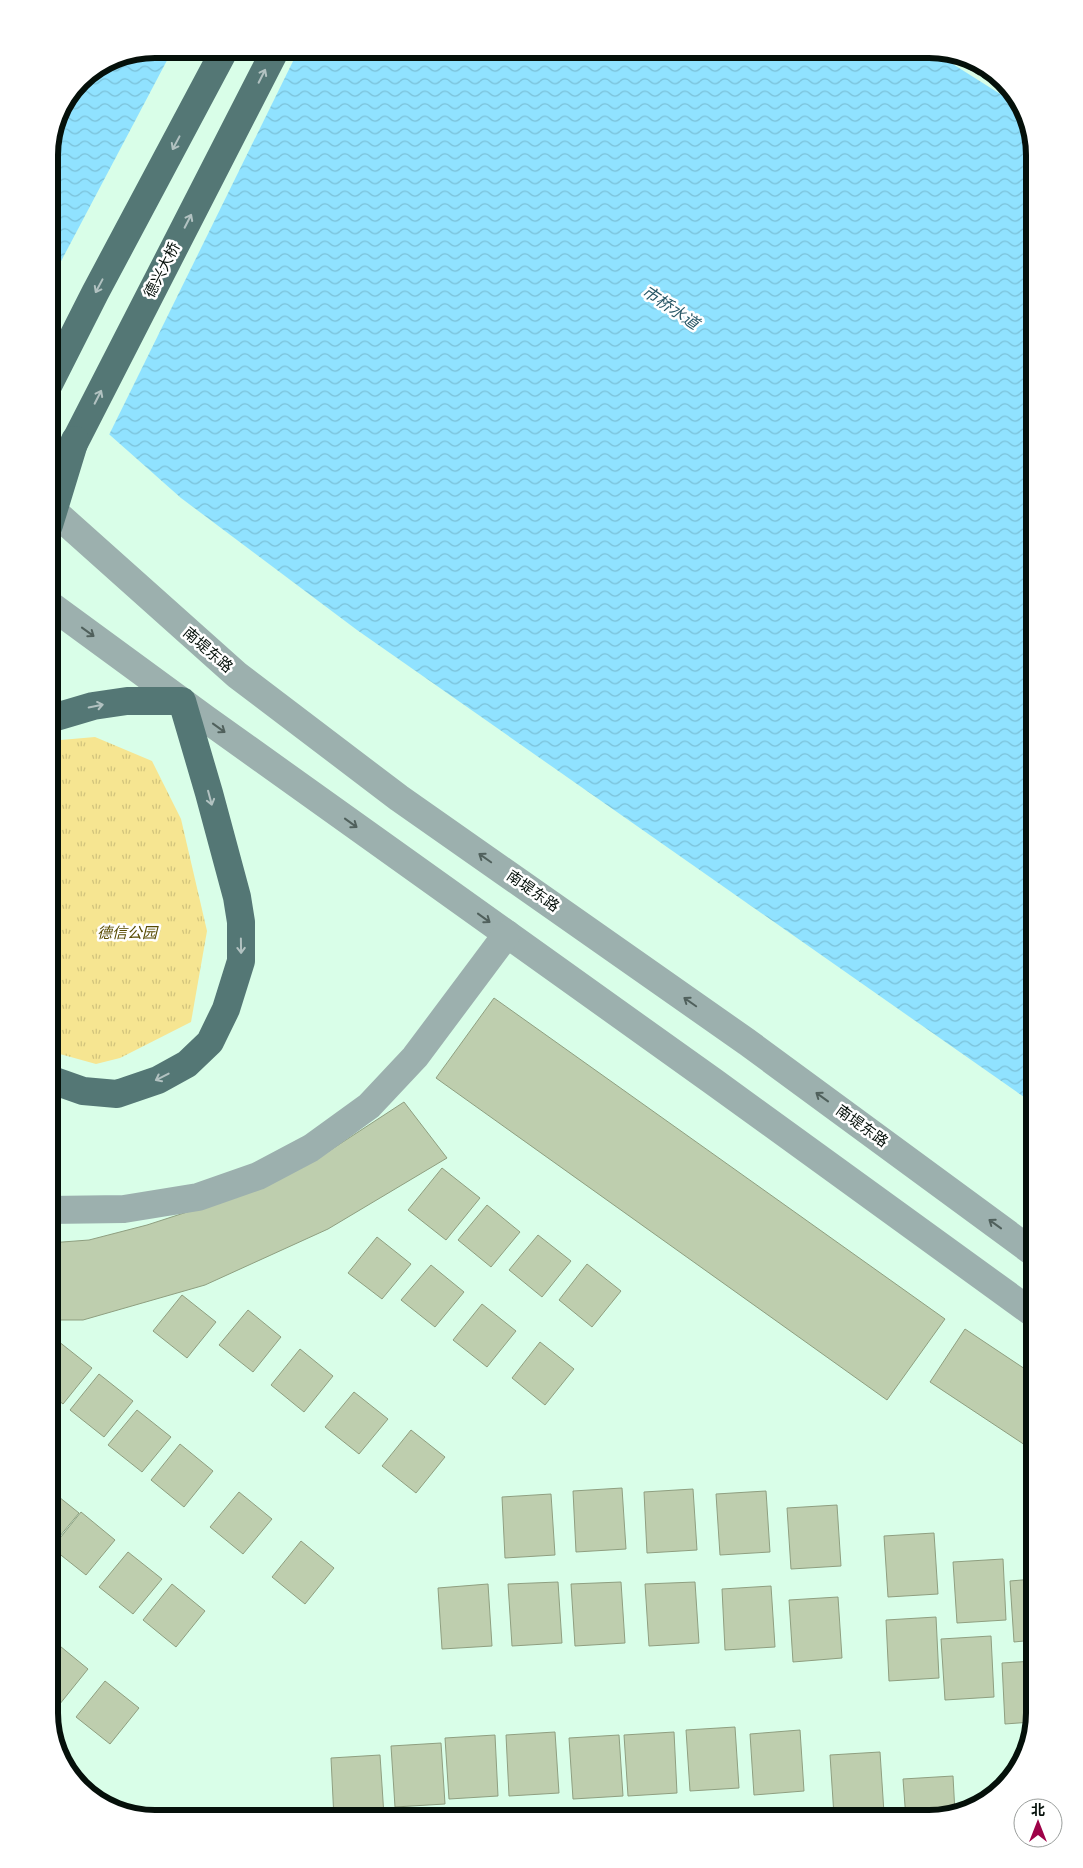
<svg xmlns="http://www.w3.org/2000/svg" width="1083" height="1868" font-family="Bitter,'Noto Sans SC',serif">
<style>
.park{fill:url(#park-tufts)}
.water{fill:url(#water-waves)}
.pier{fill:#d9fee8}
.building{fill:#beceae;stroke:#8f9f80}
.lines{fill:none;stroke-linecap:round;stroke-linejoin:round}
.path{stroke:#6c8476;stroke-width:3;stroke-dasharray:4 4;stroke-linecap:butt}
.minor{stroke:#9cb0ae;stroke-width:28}
.major{stroke:#547775;stroke-width:28}
.major-bridge{stroke:#547775;stroke-width:28}
.oneway{stroke:#b2c2c1}
.oneway2{stroke:#50605c}
.labels{text-anchor:middle;stroke-width:5;stroke-linejoin:round;paint-order:stroke}
.street-label{font-size:15px;fill:#05100a;stroke:#fff}
.park-label{font-size:15px;font-style:italic;fill:#564900;stroke:#fff}
.water-label{font-size:16px;font-style:italic;fill:#275665;stroke:#fff}
.rim{fill:none;stroke:#05100a;stroke-width:6}
</style>
<defs>
<pattern id="park-tufts" width="24" height="20" patternUnits="userSpaceOnUse" patternTransform="scale(1.25)"><rect width="24" height="20" fill="#f6e591"/><path d="M3 7l-1-3M5 7V3M7 7l1-3M15 17l-1-3M17 17v-4M19 17l1-3" fill="none" stroke="#d1c37c"/></pattern>
<pattern id="water-waves" width="16" height="10" patternUnits="userSpaceOnUse" patternTransform="scale(1.25)"><rect width="16" height="10" fill="#90e2ff"/><path d="M0 5q4-4 8 0t8 0" fill="none" stroke="#7bc1d9"/></pattern>
</defs>
<rect width="100%" height="100%" fill="#d9fee8"/>
<polygon class="park" points="95,737 152,761 181,819 207,931 191,1022 120,1058 96,1064 49,1051 49,741"/>
<polygon class="water" points="154,49 929,49 1024,109 1034,154 1034,1104 357,630 181,498 49,381 49,148 57,114 80,79 114,57"/>
<polygon class="pier" points="173,49 299,49 108,437 49,385 49,284"/>
<g class="building">
<polygon points="494,998 945,1319 887,1400 436,1078"/>
<polygon points="404,1102 447,1158 328,1229 205,1285 83,1320 49,1320 49,1243 89,1240 147,1225 221,1201 329,1151"/>
<polygon points="442,1168 480,1198 446,1240 408,1210"/>
<polygon points="487,1205 520,1232 491,1267 458,1240"/>
<polygon points="538,1235 571,1261 542,1297 509,1270"/>
<polygon points="377,1237 411,1264 382,1299 348,1273"/>
<polygon points="587,1264 621,1291 592,1327 559,1300"/>
<polygon points="431,1265 464,1292 435,1327 401,1300"/>
<polygon points="182,1295 216,1322 187,1358 153,1331"/>
<polygon points="482,1304 516,1331 487,1367 453,1340"/>
<polygon points="248,1310 281,1337 253,1372 219,1345"/>
<polygon points="965,1329 1034,1375 1034,1451 930,1382"/>
<polygon points="58,1341 92,1368 63,1404 49,1393 49,1352"/>
<polygon points="540,1342 574,1369 545,1405 512,1378"/>
<polygon points="300,1349 333,1376 304,1412 271,1385"/>
<polygon points="99,1374 133,1401 104,1437 70,1410"/>
<polygon points="354,1392 388,1419 359,1454 325,1427"/>
<polygon points="137,1410 171,1437 142,1472 108,1445"/>
<polygon points="411,1430 445,1457 416,1493 382,1466"/>
<polygon points="180,1444 213,1471 184,1507 151,1480"/>
<polygon points="622,1488 626,1549 576,1552 573,1491"/>
<polygon points="49,1489 79,1513 50,1548 49,1548"/>
<polygon points="693,1489 697,1550 647,1553 644,1492"/>
<polygon points="766,1491 770,1552 720,1555 716,1494"/>
<polygon points="239,1492 272,1519 243,1554 210,1527"/>
<polygon points="551,1494 555,1555 505,1558 502,1497"/>
<polygon points="837,1505 841,1566 791,1569 787,1508"/>
<polygon points="81,1512 115,1540 86,1575 52,1548"/>
<polygon points="934,1533 938,1594 888,1597 884,1536"/>
<polygon points="301,1541 334,1568 305,1604 272,1577"/>
<polygon points="128,1552 162,1579 133,1614 99,1587"/>
<polygon points="1003,1559 1006,1620 957,1623 953,1562"/>
<polygon points="1034,1579 1034,1640 1014,1642 1010,1581"/>
<polygon points="558,1582 562,1643 512,1646 508,1584"/>
<polygon points="621,1582 625,1643 575,1646 571,1584"/>
<polygon points="695,1582 699,1643 649,1646 645,1584"/>
<polygon points="172,1584 205,1611 176,1647 143,1620"/>
<polygon points="488,1584 492,1646 442,1649 438,1588"/>
<polygon points="771,1586 775,1647 725,1650 722,1589"/>
<polygon points="838,1597 842,1658 793,1662 789,1600"/>
<polygon points="936,1617 939,1678 889,1681 886,1620"/>
<polygon points="991,1636 994,1697 945,1700 941,1639"/>
<polygon points="55,1642 88,1669 59,1705 49,1696 49,1649"/>
<polygon points="1034,1661 1034,1714 1032,1722 1005,1724 1002,1663"/>
<polygon points="105,1681 139,1708 110,1744 76,1717"/>
<polygon points="735,1727 739,1788 690,1791 686,1730"/>
<polygon points="800,1730 804,1791 754,1795 750,1734"/>
<polygon points="555,1732 559,1793 509,1796 506,1735"/>
<polygon points="674,1732 677,1793 628,1796 624,1735"/>
<polygon points="495,1735 498,1796 449,1799 445,1738"/>
<polygon points="619,1735 623,1796 573,1799 569,1738"/>
<polygon points="441,1743 445,1804 395,1807 391,1746"/>
<polygon points="880,1752 884,1813 834,1816 830,1755"/>
<polygon points="380,1755 384,1816 334,1819 331,1758"/>
<polygon points="953,1776 955,1813 929,1819 906,1819 903,1779"/>
<polygon points="975,1799 986,1799 975,1808"/>
<polygon points="787,1816 787,1819 737,1819"/>
<polygon points="710,1817 711,1819 678,1819"/>
</g>
<g class="lines">
<polyline class="path" points="942,51 1013,95"/>
<g class="minor">
<polyline points="49,507 237,675 399,798 747,1042 1034,1253"/>
<polyline points="49,604 206,719 714,1082 1034,1314"/>
<polyline points="49,1210 124,1209 198,1197 258,1176 311,1148 369,1106 415,1057 507,934"/>
</g>
<g class="major">
<polyline points="49,384 95,293 225,49"/>
<polyline points="65,461 276,49"/>
<polyline points="49,1079 83,1091 117,1094 158,1080 187,1064 210,1042 226,1009 241,961 241,922 237,897 209,793 182,701 127,701 93,706 49,719"/>
</g>
<polyline class="major-bridge" points="49,525 75,440"/>
</g>
<defs><path id="oneway-shaft" d="M-6 0H5M1.5-3L5.5 0L1.5 3" fill="none" stroke-width="1.6" stroke-linecap="round" stroke-linejoin="round" transform="scale(1.25)"/></defs>
<g class="oneway">
<use href="#oneway-shaft" transform="translate(262 76) rotate(-63)"/>
<use href="#oneway-shaft" transform="translate(176 143) rotate(118)"/>
<use href="#oneway-shaft" transform="translate(188 221) rotate(-63)"/>
<use href="#oneway-shaft" transform="translate(99 286) rotate(118)"/>
<use href="#oneway-shaft" transform="translate(98 397) rotate(-63)"/>
<use href="#oneway-shaft" transform="translate(96 706) rotate(-12)"/>
<use href="#oneway-shaft" transform="translate(210 798) rotate(75)"/>
<use href="#oneway-shaft" transform="translate(241 946) rotate(89)"/>
<use href="#oneway-shaft" transform="translate(162 1077) rotate(153)"/>
</g>
<g class="oneway2">
<use href="#oneway-shaft" transform="translate(88 632) rotate(36)"/>
<use href="#oneway-shaft" transform="translate(219 728) rotate(36)"/>
<use href="#oneway-shaft" transform="translate(351 823) rotate(36)"/>
<use href="#oneway-shaft" transform="translate(485 858) rotate(-145)"/>
<use href="#oneway-shaft" transform="translate(484 918) rotate(36)"/>
<use href="#oneway-shaft" transform="translate(690 1002) rotate(-145)"/>
<use href="#oneway-shaft" transform="translate(822 1097) rotate(-144)"/>
<use href="#oneway-shaft" transform="translate(995 1224) rotate(-144)"/>
</g>
<g class="labels">
<g class="street-label">
<text transform="translate(162 270) rotate(-63)" y="5">德兴大桥</text>
<text transform="translate(208 650) rotate(41)" y="5">南堤东路</text>
<text transform="translate(533 891) rotate(35)" y="5">南堤东路</text>
<text transform="translate(862 1126) rotate(36)" y="5">南堤东路</text>
</g>
<g class="park-label">
<text x="127" y="938">德信公园</text>
</g>
<g class="water-label">
<text transform="translate(671 307) rotate(34)" y="6">市桥水道</text>
</g>
</g>
<path d="M0 0H1083V1868H0ZM155 58H929A97 97 0 0 1 1026 155V1713A97 97 0 0 1 929 1810H155A97 97 0 0 1 58 1713V155A97 97 0 0 1 155 58Z" fill="#fff" fill-rule="evenodd"/>
<path class="rim" d="M155 58H929A97 97 0 0 1 1026 155V1713A97 97 0 0 1 929 1810H155A97 97 0 0 1 58 1713V155A97 97 0 0 1 155 58Z"/>
<g transform="translate(1038 1823)"><circle r="24" fill="#ffffff" stroke="#9b9f9d"/>
<path d="M0-4L9 19L0 12L-9 19Z" fill="#9e0248"/>
<text y="-8" font-size="14" font-weight="bold" text-anchor="middle" fill="#05100a">北</text>
</g>
</svg>
